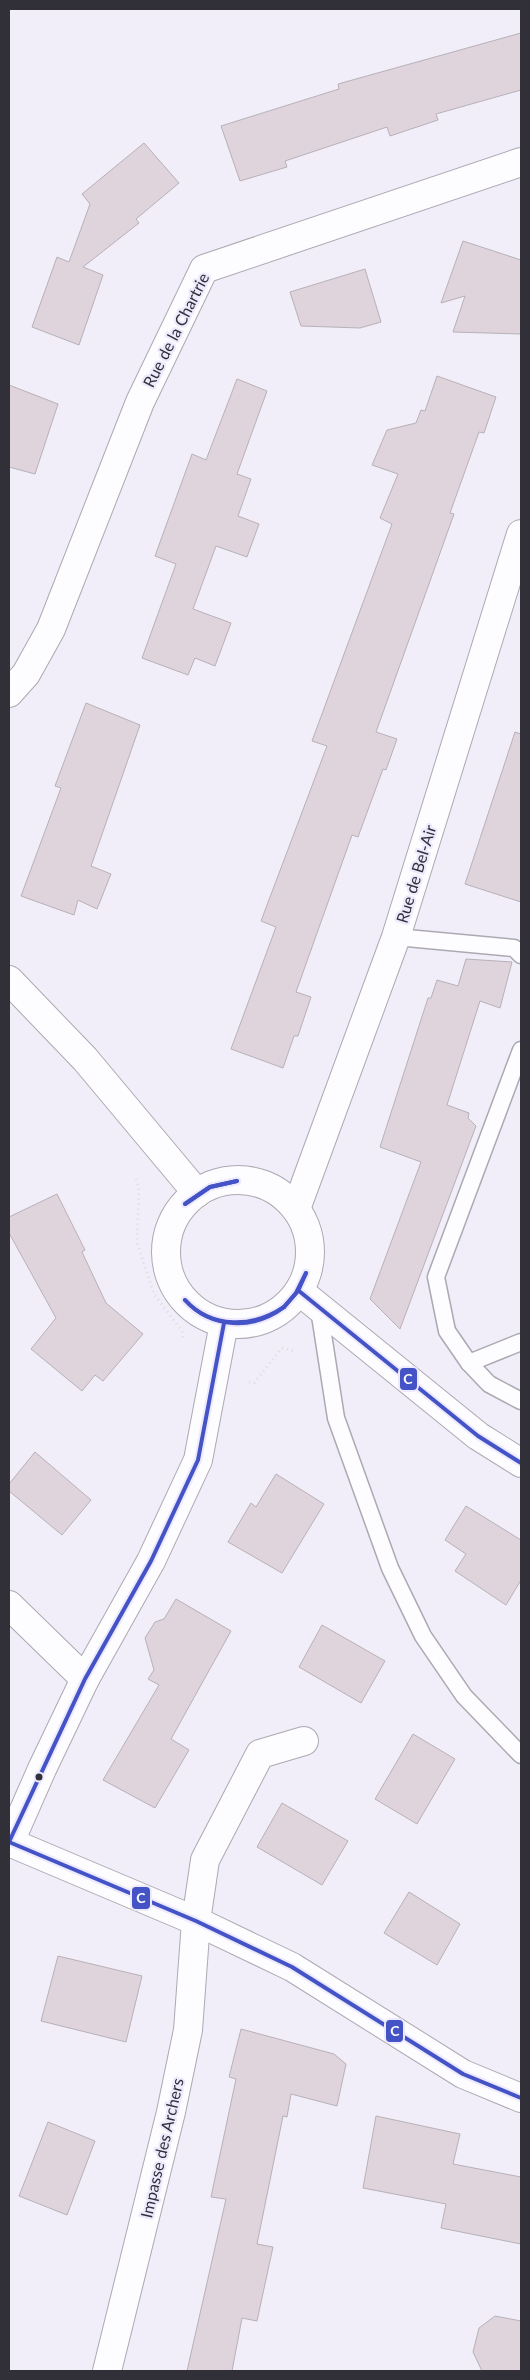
<svg xmlns="http://www.w3.org/2000/svg" width="530" height="2380" font-family="Lato,sans-serif">
<style>
.building{fill:#dfd3dc;stroke:#b7b1b8}
.lines{fill:none;stroke-linecap:round;stroke-linejoin:round}
.service-casing{stroke:#aca9b2;stroke-width:19}
.minor-casing{stroke:#aca9b2;stroke-width:30}
.tertiary-casing{stroke:#aca9b2;stroke-width:30}
.path{stroke:#dddce0;stroke-width:3;stroke-dasharray:1 4;stroke-linecap:butt}
.service{stroke:#fdfcfe;stroke-width:16}
.minor{stroke:#fdfcfe;stroke-width:28}
.tertiary{stroke:#fdfcfe;stroke-width:28}
.bus-1-casing{stroke:#eeeafd;stroke-width:8}
.bus-1{stroke:#4453c6;stroke-width:4}
.bus-dot{fill:#312f38;stroke:#eeeafd;stroke-width:2}
.labels{text-anchor:middle;stroke-width:4.5;stroke-linejoin:round;paint-order:stroke}
.street-label{font-size:16px;fill:#312f38;stroke:#eeeafd}
.line-badge{stroke:#eeeafd;stroke-width:2}
.badge-label{font-size:14px;text-anchor:middle;font-weight:bold;fill:#fff}
</style>
<rect width="100%" height="100%" fill="#f1eef9"/>
<g class="building">
<polygon points="521,33 521,90 436,114 438,120 390,136 387,127 285,161 287,167 240,181 221,126 339,89 338,84"/>
<polygon points="144,143 179,183 136,219 139,223 83,267 103,275 79,345 32,327 57,257 69,262 90,204 82,194"/>
<polygon points="463,241 521,260 521,334 453,332 465,296 441,303"/>
<polygon points="365,269 381,322 360,328 301,326 290,292"/>
<polygon points="437,376 496,397 484,433 479,432 450,513 454,514 376,732 397,739 386,770 383,769 358,837 352,835 296,992 311,997 298,1036 294,1036 283,1068 231,1049 276,927 261,921 327,746 312,741 392,524 380,518 398,474 372,465 387,430 416,423 421,410 425,411"/>
<polygon points="237,379 267,391 237,474 251,479 238,516 259,524 247,557 216,546 193,609 231,623 215,666 195,658 188,675 142,658 176,564 155,556 192,454 206,460"/>
<polygon points="9,385 58,404 35,474 9,467"/>
<polygon points="86,703 140,725 91,866 111,874 97,909 78,900 74,915 21,896 61,788 55,786"/>
<polygon points="515,732 521,734 521,902 465,884"/>
<polygon points="466,959 512,962 500,1008 480,1001 447,1105 469,1113 468,1118 476,1126 400,1329 370,1299 421,1162 380,1147 428,998 431,998 437,980 458,986"/>
<polygon points="57,1194 85,1250 82,1252 106,1303 143,1334 103,1381 95,1375 82,1391 31,1349 56,1318 9,1233 9,1217"/>
<polygon points="35,1452 91,1500 62,1535 9,1491 9,1484"/>
<polygon points="276,1474 324,1504 282,1573 228,1542 251,1503 256,1507"/>
<polygon points="466,1506 521,1540 521,1580 506,1605 455,1571 466,1554 445,1540"/>
<polygon points="176,1599 231,1631 171,1739 189,1750 155,1808 103,1780 159,1685 148,1679 154,1670 145,1638 155,1622 164,1619"/>
<polygon points="322,1625 385,1661 361,1703 299,1667"/>
<polygon points="413,1734 455,1759 417,1824 375,1799"/>
<polygon points="282,1803 348,1841 322,1885 257,1847"/>
<polygon points="409,1892 460,1924 437,1965 384,1933"/>
<polygon points="58,1956 142,1976 126,2042 41,2021"/>
<polygon points="241,2029 334,2054 346,2064 337,2106 291,2094 287,2117 283,2116 257,2244 273,2247 257,2321 242,2318 232,2371 187,2371 226,2199 211,2197 236,2079 229,2077"/>
<polygon points="376,2116 460,2134 453,2164 521,2177 521,2244 441,2228 446,2204 363,2188"/>
<polygon points="48,2122 95,2141 67,2215 19,2196"/>
<polygon points="495,2316 521,2321 521,2371 482,2371 473,2352 479,2328"/>
</g>
<g class="lines">
<g class="service-casing">
<g id="service">
<polyline points="396,937 514,948 521,955"/>
<polyline points="521,1050 436,1277 447,1331 469,1363 489,1384 521,1401"/>
<polyline points="319,1309 336,1418 390,1568 423,1636 464,1696 521,1755"/>
<polyline points="469,1363 521,1342"/>
</g>
</g>
<g class="minor-casing">
<g id="minor">
<polyline points="9,693 26,674 51,629 140,402 204,269 521,162"/>
<polyline points="296,1209 396,937 521,534"/>
<polyline points="9,1605 85,1679"/>
<polyline points="9,1842 196,1921 292,1967 463,2074 521,2098"/>
<polyline points="9,1844 42,1769 85,1679 151,1561 198,1460 224,1323"/>
<polyline points="107,2371 171,2112 188,2030 196,1921 205,1860 260,1754 304,1741"/>
</g>
</g>
<g class="tertiary-casing">
<g id="tertiary">
<polyline points="9,980 85,1059 197,1193"/>
<circle cx="238" cy="1252" r="72"/>
<polyline points="299,1291 478,1436 521,1463"/>
</g>
</g>
<g class="path">
<polyline points="136,1179 139,1190 137,1242 154,1294 182,1331 183,1338"/>
<polyline points="249,1382 254,1383 282,1348 295,1351"/>
</g>
<use href="#service" class="service"/>
<use href="#minor" class="minor"/>
<use href="#tertiary" class="tertiary"/>
<g class="bus-1-casing">
<g id="bus-1">
<polyline points="185,1204 210,1187 237,1181"/>
<polyline points="185,1204 210,1187 237,1181"/>
<polyline points="299,1291 478,1436 521,1463"/>
<path d="M185 1300C212 1329 253 1328 284 1307"/>
<path d="M185 1300C211 1329 254 1330 284 1307"/>
<polyline points="284,1307 296,1293 306,1273"/>
<polyline points="284,1307 298,1291 306,1273"/>
<polyline points="9,1842 196,1921 292,1967 463,2074 521,2098"/>
<polyline points="9,1842 85,1679 151,1561 198,1460 224,1323"/>
</g>
</g>
<use href="#bus-1" class="bus-1"/>
</g>
<circle class="bus-dot" cx="39" cy="1777" r="4.5"/>
<g class="labels">
<g class="street-label">
<text transform="translate(176 330) rotate(-63)" y="6">Rue de la Chartrie</text>
<text transform="translate(416 874) rotate(-73)" y="6">Rue de Bel-Air</text>
<text transform="translate(162 2148) rotate(-77)" y="6">Impasse des Archers</text>
</g>
</g>
<g class="line-badge">
<rect x="399" y="1367" width="19" height="24" rx="5" fill="#4453c6"/>
<rect x="131" y="1886" width="20" height="24" rx="5" fill="#4453c6"/>
<rect x="385" y="2019" width="19" height="24" rx="5" fill="#4453c6"/>
</g>
<g class="badge-label">
<text x="408" y="1384">C</text>
<text x="141" y="1903">C</text>
<text x="395" y="2036">C</text>
</g>
<rect width="530" height="2380" fill="none" stroke="#312f38" stroke-width="20"/>
</svg>
